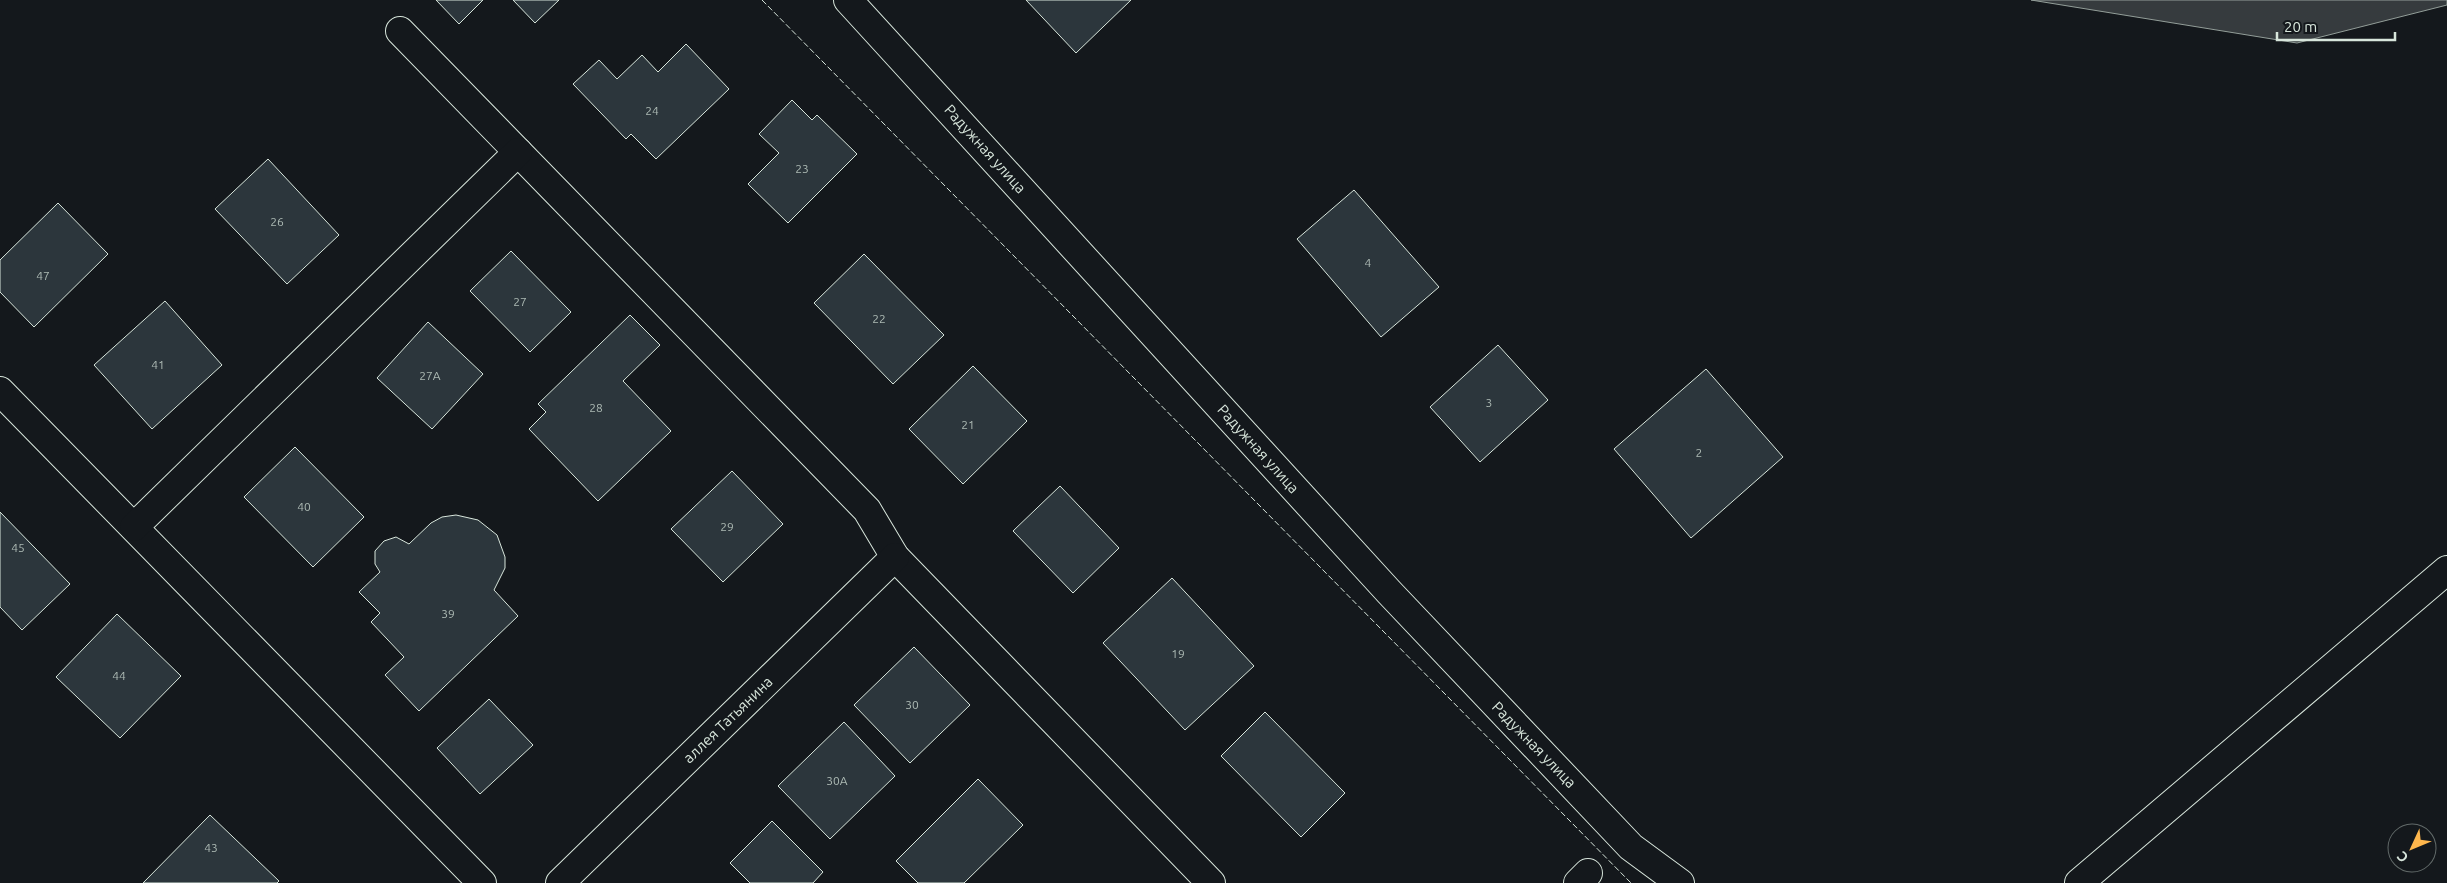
<svg xmlns="http://www.w3.org/2000/svg" width="2447" height="883" font-family="Ubuntu,sans-serif">
<style>
.water{fill:#363b3e;stroke:#939e99}
.building{fill:#2c363c;stroke:#d8e6dc}
.lines{fill:none;stroke-linecap:round;stroke-linejoin:round}
.minor-casing{stroke:#d8e6dc;stroke-width:30}
.minor{stroke:#14181c;stroke-width:28}
.fence{stroke:#d8e6dc;stroke-width:1;stroke-dasharray:6 2.5;stroke-linecap:butt}
.labels{text-anchor:middle;stroke-width:4;stroke-linejoin:round;paint-order:stroke}
.number-label{font-size:12px;fill:#adbab4}
.street-label{font-size:15px;fill:#d8e6dc;stroke:#14181c}
</style>
<rect width="100%" height="100%" fill="#14181c"/>
<polygon class="water" points="2031,0 2447,0 2447,5 2297,43"/>
<g class="building">
<polygon points="436,0 483,0 459,24"/>
<polygon points="513,0 559,0 535,23"/>
<polygon points="1026,0 1131,0 1076,53"/>
<polygon points="686,44 729,89 656,159 631,134 626,139 573,84 599,60 617,79 642,55 658,72"/>
<polygon points="792,100 812,120 817,115 857,154 788,223 748,184 779,153 759,134"/>
<polygon points="268,159 339,235 287,284 215,209"/>
<polygon points="1354,190 1439,287 1381,337 1297,239"/>
<polygon points="58,203 108,254 34,327 0,292 0,260"/>
<polygon points="511,251 571,312 530,352 470,291"/>
<polygon points="864,254 944,335 893,384 814,303"/>
<polygon points="165,301 222,365 152,429 94,365"/>
<polygon points="630,315 660,345 623,381 671,431 598,501 529,429 546,412 538,404"/>
<polygon points="428,322 483,374 432,429 377,378"/>
<polygon points="1498,345 1548,400 1480,462 1430,407"/>
<polygon points="973,366 1027,421 963,484 909,429"/>
<polygon points="1706,369 1783,457 1691,538 1614,449"/>
<polygon points="295,447 364,517 313,567 244,497"/>
<polygon points="732,471 783,524 723,582 671,529"/>
<polygon points="1060,486 1119,548 1073,593 1013,531"/>
<polygon points="0,512 70,584 22,630 0,607"/>
<polygon points="456,515 478,520 497,535 505,557 505,568 494,590 518,616 419,711 385,675 404,657 371,622 380,613 359,592 380,572 375,564 375,551 384,541 396,537 409,544 431,523 442,517"/>
<polygon points="1172,578 1254,666 1185,730 1103,643"/>
<polygon points="117,614 181,676 120,738 56,677"/>
<polygon points="914,647 970,705 910,763 854,705"/>
<polygon points="489,699 533,745 480,794 437,748"/>
<polygon points="1265,712 1345,793 1301,837 1221,756"/>
<polygon points="844,722 895,776 830,839 778,786"/>
<polygon points="978,779 1023,825 964,883 918,883 896,861"/>
<polygon points="210,815 279,881 277,883 143,883"/>
<polygon points="772,821 823,872 813,883 750,883 730,863"/>
</g>
<g class="lines">
<g class="minor-casing">
<g id="minor">
<polyline points="848,0 1389,592 1631,847 1680,883"/>
<polyline points="400,31 867,510 895,557 1211,883"/>
<polyline points="0,391 482,883"/>
<polyline points="134,527 518,152"/>
<polyline points="560,883 895,557"/>
<polyline points="1578,883 1588,873"/>
<polyline points="2079,883 2447,570"/>
</g>
</g>
<use href="#minor" class="minor"/>
<polyline class="fence" points="762,0 1631,883"/>
</g>
<g class="labels">
<g class="number-label">
<text x="652" y="115">24</text>
<text x="802" y="173">23</text>
<text x="277" y="226">26</text>
<text x="1368" y="267">4</text>
<text x="43" y="280">47</text>
<text x="520" y="306">27</text>
<text x="879" y="323">22</text>
<text x="158" y="369">41</text>
<text x="430" y="380">27А</text>
<text x="1489" y="407">3</text>
<text x="596" y="412">28</text>
<text x="968" y="429">21</text>
<text x="1699" y="457">2</text>
<text x="304" y="511">40</text>
<text x="727" y="531">29</text>
<text x="18" y="552">45</text>
<text x="448" y="618">39</text>
<text x="1178" y="658">19</text>
<text x="119" y="680">44</text>
<text x="912" y="709">30</text>
<text x="837" y="785">30А</text>
<text x="211" y="852">43</text>
</g>
<g class="street-label">
<text transform="translate(985 149) rotate(48)" y="5">Радужная улица</text>
<text transform="translate(1258 449) rotate(48)" y="5">Радужная улица</text>
<text transform="translate(728 720) rotate(-44)" y="5">аллея Татьянина</text>
<text transform="translate(1534 745) rotate(46)" y="5">Радужная улица</text>
</g>
</g>
<g transform="translate(2412 848) rotate(226)"><circle r="24" fill="#14181c" stroke="#626a69"/>
<path d="M0-4L9 19L0 12L-9 19Z" fill="#ffb74d"/>
<text y="-8" font-size="14" font-weight="bold" text-anchor="middle" fill="#d8e6dc">С</text>
</g>
<path d="M2277 32v8h118v-8" fill="none" stroke="#d8e6dc" stroke-width="2.5"/>
<text x="2284" y="32" font-size="15" fill="#d8e6dc" stroke="#14181c" stroke-width="4" paint-order="stroke">20 m</text>
</svg>
